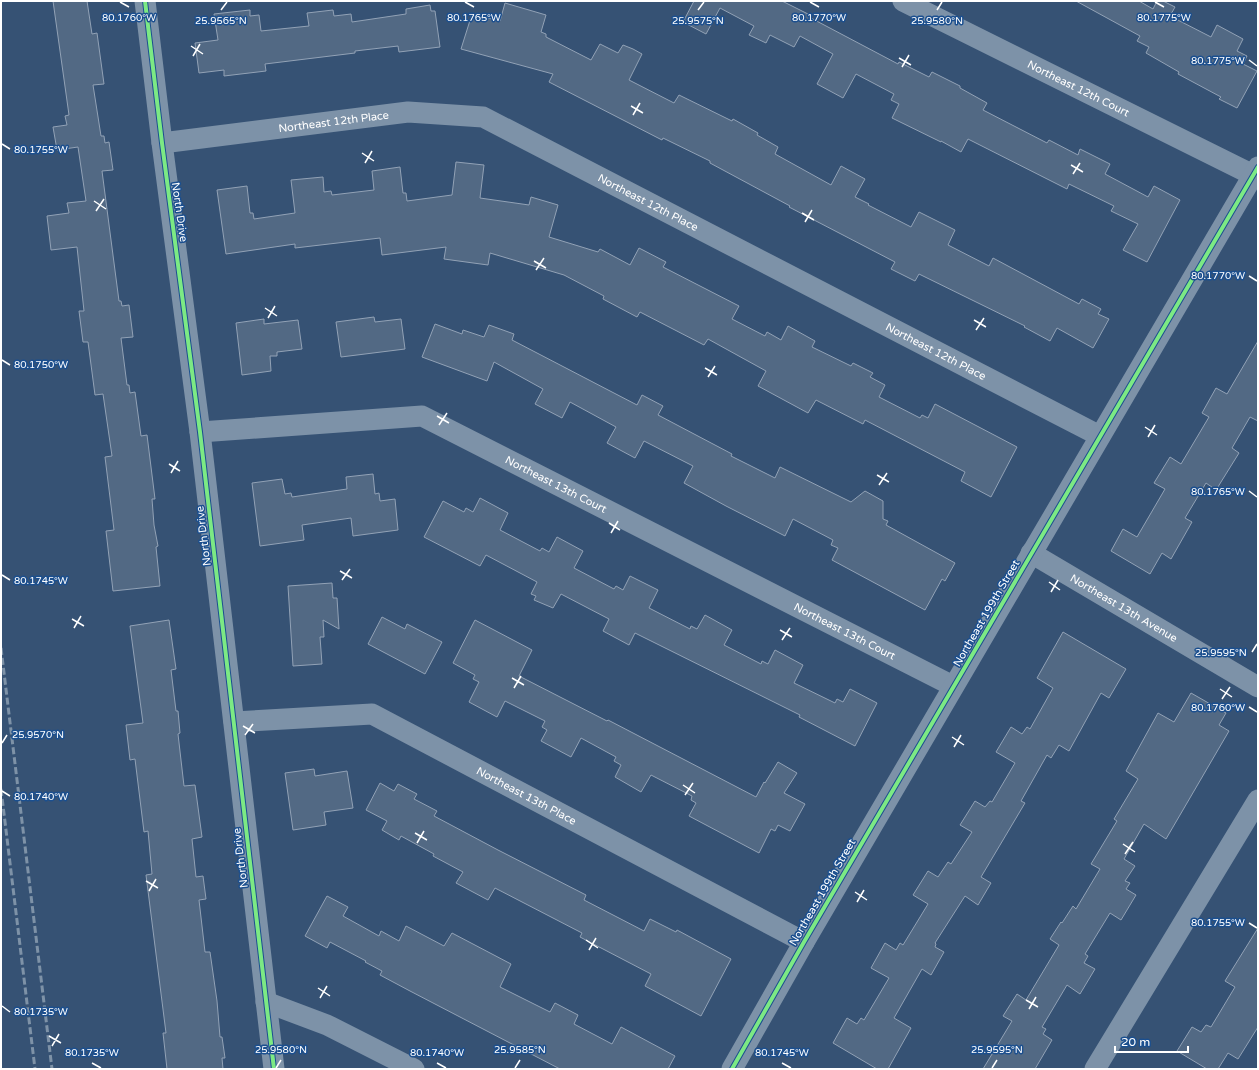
<svg xmlns="http://www.w3.org/2000/svg" width="1259" height="1070" font-family="'Varela Round',sans-serif">
<style>
.building{fill:#526984;stroke:#92a2b6}
.lines{fill:none;stroke-linecap:round;stroke-linejoin:round}
.street{stroke:#7d92a8;stroke-width:21}
.rail{stroke:#7e92a7;stroke-width:3;stroke-dasharray:7 3;stroke-linecap:butt}
.cycleway-casing{stroke:#1b4f8f;stroke-width:6}
.cycleway{stroke:#7ce984;stroke-width:4}
.ticks{fill:none;stroke:#fff;stroke-width:1.5}
.labels{text-anchor:middle;stroke-width:3;stroke-linejoin:round;paint-order:stroke}
.street-label{font-size:11px;fill:#fff;stroke:#1b4f8f}
.ticks-label{font-size:10px;text-anchor:middle;fill:#fff;stroke:#1b4f8f;stroke-width:3;stroke-linejoin:round;paint-order:stroke}
</style>
<rect width="100%" height="100%" fill="#365274"/>
<g class="building">
<polygon points="53,1 87,1 92,34 97,33 104,84 93,85 101,136 104,136 105,143 109,142 113,170 102,171 108,217 119,301 121,301 122,306 129,305 133,337 121,338 127,385 129,385 130,393 135,392 141,436 147,435 155,499 152,499 154,525 158,546 156,547 160,586 113,591 106,531 114,530 105,457 112,456 103,394 95,395 88,342 83,342 79,311 84,311 77,247 51,250 47,216 69,213 67,203 86,201 78,147 57,150 53,127 67,125 65,116 69,115"/>
<polygon points="694,1 782,1 810,15 809,17 898,64 899,62 929,77 932,72 960,86 960,88 987,103 983,110 1047,143 1049,140 1078,155 1080,149 1110,164 1105,174 1148,197 1154,186 1180,200 1147,262 1123,250 1138,224 1111,211 1114,206 1069,184 1067,189 968,139 961,152 941,141 941,142 892,118 899,104 891,100 894,94 856,74 843,98 817,84 833,54 800,36 794,47 770,35 766,43 749,35 754,26 720,8 706,34 683,22"/>
<polygon points="1076,1 1139,1 1153,9 1157,1 1163,1 1175,7 1170,16 1211,37 1217,25 1243,39 1237,51 1247,56 1243,64 1257,71 1237,108 1219,99 1221,97 1178,74 1179,72 1146,53 1149,47 1137,41 1140,36"/>
<polygon points="505,3 546,15 541,32 546,34 546,37 591,60 600,44 618,53 623,45 633,49 642,54 629,80 674,103 679,95 732,121 733,119 758,133 757,135 778,147 775,154 831,185 841,166 865,179 855,197 869,204 868,205 911,227 919,212 955,230 948,245 989,266 993,258 1079,304 1082,299 1101,309 1098,314 1109,319 1093,348 1057,328 1050,341 1024,327 1025,326 919,274 915,281 891,269 895,262 789,207 790,206 710,163 710,161 663,138 662,140 549,82 553,74 461,49 472,14 500,21"/>
<polygon points="430,5 431,11 435,11 440,47 399,52 398,46 355,51 355,53 265,64 266,71 224,76 224,70 199,73 195,43 218,40 214,14 250,10 250,16 259,15 261,31 309,26 307,13 333,10 334,16 351,14 352,22 406,14 406,9"/>
<polygon points="456,162 484,165 480,198 529,205 531,197 558,205 549,237 598,252 600,249 630,265 639,248 666,262 663,267 739,306 732,319 765,336 767,332 781,340 788,326 815,341 812,347 851,366 853,363 873,373 870,377 885,385 879,397 920,418 922,415 928,418 935,404 1017,447 991,497 961,481 965,472 865,420 863,424 816,400 808,413 758,386 766,371 708,339 704,345 640,312 637,317 603,299 604,296 564,275 490,253 488,265 444,259 446,247 382,255 380,238 295,248 295,244 226,254 217,190 247,186 250,213 253,213 254,219 295,213 291,180 323,177 324,192 331,191 332,195 374,190 372,171 400,167 403,193 406,193 407,201 452,195"/>
<polygon points="374,317 375,322 401,319 405,349 341,357 336,322"/>
<polygon points="264,319 264,324 298,320 302,349 277,352 277,356 270,356 271,371 242,375 236,323"/>
<polygon points="435,324 462,334 463,330 484,337 489,325 514,334 512,340 637,405 642,395 663,406 658,415 732,454 731,456 775,478 780,467 851,502 865,491 883,501 883,519 888,521 886,525 955,563 945,581 942,579 925,610 832,560 838,548 831,545 833,540 793,519 785,536 726,506 684,483 693,466 644,441 635,458 607,443 616,427 570,402 562,418 535,404 543,389 494,362 487,381 422,357"/>
<polygon points="1258,341 1258,421 1250,417 1232,448 1239,453 1216,490 1206,483 1185,518 1192,522 1171,559 1162,553 1150,574 1111,551 1123,529 1137,537 1165,489 1154,483 1170,457 1181,464 1209,417 1202,413 1216,388 1227,394"/>
<polygon points="373,474 375,494 379,493 380,501 395,499 398,530 353,536 351,518 302,525 304,540 260,546 252,483 282,479 285,494 291,493 292,497 347,489 346,477"/>
<polygon points="480,498 508,513 500,530 540,551 542,548 549,552 557,537 583,551 574,568 614,589 616,586 623,590 630,576 658,590 649,608 690,629 691,626 697,629 705,615 732,630 724,645 761,664 762,661 768,664 775,650 803,665 794,683 835,703 837,699 843,702 850,689 877,703 855,746 799,717 800,715 635,633 629,645 603,631 609,619 561,594 553,608 534,600 536,596 531,594 537,582 486,555 480,566 424,537 443,501 464,512 466,508 473,512"/>
<polygon points="332,583 333,598 337,598 339,629 323,620 324,637 320,637 322,664 293,666 288,586"/>
<polygon points="382,617 405,629 407,624 442,642 425,674 368,644"/>
<polygon points="169,620 176,669 171,670 176,711 178,711 180,733 178,734 184,786 195,785 202,837 192,839 196,877 203,876 206,899 199,900 205,952 210,952 217,1001 220,1037 222,1037 225,1058 222,1058 223,1069 167,1069 163,1033 166,1033 146,875 152,874 148,831 144,832 135,759 130,760 126,725 143,723 130,626"/>
<polygon points="475,620 532,650 519,676 607,721 608,720 756,797 764,782 765,783 778,762 797,773 784,793 805,804 790,831 778,825 775,831 771,829 759,853 689,816 696,803 691,800 692,796 651,775 641,792 615,777 621,765 614,761 616,757 581,738 571,757 541,741 547,730 542,727 545,721 505,701 497,717 469,702 479,682 473,679 475,675 453,663"/>
<polygon points="1063,632 1126,669 1109,698 1101,693 1069,751 1059,745 1051,758 1047,755 1021,801 1025,803 981,877 991,883 978,905 965,896 935,943 936,944 935,947 944,952 931,975 922,969 894,1018 911,1028 888,1069 877,1069 833,1043 847,1018 857,1024 861,1018 864,1020 889,978 871,968 885,943 896,950 900,943 903,945 928,904 913,895 928,871 938,877 948,862 951,864 972,832 960,825 975,801 985,807 990,801 992,802 1015,763 996,752 1011,727 1022,734 1027,727 1030,729 1053,688 1037,678"/>
<polygon points="1191,693 1226,713 1219,725 1229,731 1166,839 1144,824 1124,859 1135,866 1125,881 1130,883 1126,889 1136,895 1121,920 1110,913 1085,954 1088,956 1084,963 1095,969 1080,994 1067,985 1042,1027 1046,1029 1043,1034 1052,1040 1035,1069 983,1069 1012,1021 1003,1016 1017,994 1026,1000 1059,945 1050,939 1061,922 1062,923 1073,906 1076,909 1100,869 1091,864 1117,821 1114,819 1138,779 1126,771 1158,713 1174,722"/>
<polygon points="314,769 315,776 347,771 353,808 324,812 326,825 293,830 285,773"/>
<polygon points="380,783 394,791 398,784 417,794 414,799 437,811 434,816 498,850 586,895 584,900 644,931 650,919 676,932 677,930 731,959 701,1016 645,986 651,974 580,937 582,933 495,888 488,900 456,883 463,872 433,856 434,854 401,836 399,840 382,830 387,821 366,810"/>
<polygon points="327,896 348,907 343,916 379,936 381,931 399,941 406,926 444,946 452,933 511,964 500,987 550,1012 555,1003 578,1015 574,1024 612,1044 621,1027 675,1056 668,1069 560,1069 410,991 380,975 382,971 365,962 366,961 330,942 327,948 305,936"/>
<polygon points="1258,928 1258,1027 1238,1059 1228,1053 1218,1069 1207,1069 1177,1051 1192,1027 1201,1032 1206,1025 1211,1027 1235,987 1225,981"/>
</g>
<g class="lines">
<g class="street">
<polyline points="145,1 162,143 200,432 274,1069"/>
<path id="s1" d="M903 1 1253 175"/>
<path id="s2" d="M162 143 408 112 483 117 1100 436"/>
<path id="s3" d="M200 432 422 416 953 686"/>
<path id="s4" d="M1031 553 1258 687"/>
<path id="s5" d="M234 722 372 714 804 942"/>
<polyline points="266,1002 327,1025 414,1069"/>
<polyline points="732,1069 804,942 1258,167"/>
<polyline points="1095,1069 1258,800"/>
</g>
<g class="rail">
<polyline points="1,648 52,1069"/>
<polyline points="1,789 35,1069"/>
</g>
<g class="cycleway-casing">
<g id="cycleway">
<polyline points="145,1 162,143 200,432 274,1069"/>
<polyline points="732,1069 804,942 1258,167"/>
</g>
</g>
<use href="#cycleway" class="cycleway"/>
</g>
<path class="ticks" d="M120 2 129 7M465 2 474 7M810 2 819 7M1155 2 1164 7M221 10 227 2M698 10 704 2M937 10 942 2M191 46 203 54M193 56 200 44M899 58 911 65M1249 60 1257 66M902 67 909 55M631 106 643 113M633 115 640 103M2 144 10 149M362 153 374 161M365 163 372 151M1071 165 1083 172M1073 174 1080 163M94 201 106 209M96 211 104 199M802 213 814 220M805 222 812 210M534 261 546 268M536 270 544 258M1249 276 1257 281M265 308 277 316M268 318 275 306M974 320 986 327M976 330 984 318M2 360 10 365M705 368 717 375M708 377 715 366M437 416 449 423M439 425 447 413M1145 427 1157 435M1148 437 1155 425M169 464 180 471M171 473 178 461M877 475 889 482M879 485 887 473M1249 491 1257 497M609 523 620 530M611 533 618 521M340 571 352 578M2 575 10 580M342 580 350 569M1049 582 1060 590M1051 592 1058 580M72 619 84 626M74 628 81 616M780 630 792 637M782 640 790 628M1252 652 1257 644M512 678 524 685M514 688 521 676M1220 689 1232 697M1222 699 1230 687M1249 707 1257 712M243 726 255 733M245 735 253 724M952 737 964 745M2 743 7 735M954 747 961 735M683 785 695 793M2 791 10 796M685 795 693 783M415 833 427 840M417 843 424 831M1123 844 1135 852M1125 854 1133 842M146 881 158 888M149 891 156 879M855 892 867 900M857 902 864 890M1249 923 1257 928M586 940 598 948M589 950 596 938M318 988 330 996M320 998 327 986M1026 1000 1038 1007M2 1006 10 1012M1029 1009 1036 997M49 1036 61 1043M52 1046 59 1034M92 1063 101 1068M437 1063 446 1068M782 1063 791 1068M276 1068 281 1060M515 1068 520 1060M992 1068 997 1060"/>
<g class="labels">
<g class="street-label">
<text dy="4" stroke="none"><textPath href="#s1" startOffset="196">Northeast 12th Court</textPath></text>
<text dy="4" stroke="none"><textPath href="#s2" startOffset="173">Northeast 12th Place</textPath></text>
<text dy="4" stroke="none"><textPath href="#s2" startOffset="509">Northeast 12th Place</textPath></text>
<text transform="translate(180 212) rotate(82)" y="4">North Drive</text>
<text dy="4" stroke="none"><textPath href="#s2" startOffset="833">Northeast 12th Place</textPath></text>
<text dy="4" stroke="none"><textPath href="#s3" startOffset="373">Northeast 13th Court</textPath></text>
<text transform="translate(203 536) rotate(-97)" y="4">North Drive</text>
<text dy="4" stroke="none"><textPath href="#s4" startOffset="108">Northeast 13th Avenue</textPath></text>
<text transform="translate(986 613) rotate(-60)" y="4">Northeast 199th Street</text>
<text dy="4" stroke="none"><textPath href="#s3" startOffset="697">Northeast 13th Court</textPath></text>
<text dy="4" stroke="none"><textPath href="#s5" startOffset="313">Northeast 13th Place</textPath></text>
<text transform="translate(240 858) rotate(-97)" y="4">North Drive</text>
<text transform="translate(822 892) rotate(-60)" y="4">Northeast 199th Street</text>
</g>
</g>
<g class="ticks-label">
<text x="129" y="21">80.1760°W</text>
<text x="474" y="21">80.1765°W</text>
<text x="819" y="21">80.1770°W</text>
<text x="1164" y="21">80.1775°W</text>
<text x="221" y="24">25.9565°N</text>
<text x="698" y="24">25.9575°N</text>
<text x="937" y="24">25.9580°N</text>
<text x="1218" y="64">80.1775°W</text>
<text x="41" y="153">80.1755°W</text>
<text x="1218" y="279">80.1770°W</text>
<text x="41" y="368">80.1750°W</text>
<text x="1218" y="495">80.1765°W</text>
<text x="41" y="584">80.1745°W</text>
<text x="1221" y="656">25.9595°N</text>
<text x="1218" y="711">80.1760°W</text>
<text x="38" y="738">25.9570°N</text>
<text x="41" y="800">80.1740°W</text>
<text x="1218" y="926">80.1755°W</text>
<text x="41" y="1015">80.1735°W</text>
<text x="281" y="1053">25.9580°N</text>
<text x="520" y="1053">25.9585°N</text>
<text x="997" y="1053">25.9595°N</text>
<text x="92" y="1056">80.1735°W</text>
<text x="437" y="1056">80.1740°W</text>
<text x="782" y="1056">80.1745°W</text>
</g>
<rect width="1259" height="1070" fill="none" stroke="#ffffff" stroke-width="4"/>
<path d="M1115 1046v6h73v-6" fill="none" stroke="#ffffff" stroke-width="2"/>
<text x="1121" y="1046" font-size="12" fill="#ffffff" stroke="#1b4f8f" stroke-width="3" paint-order="stroke">20 m</text>
</svg>
